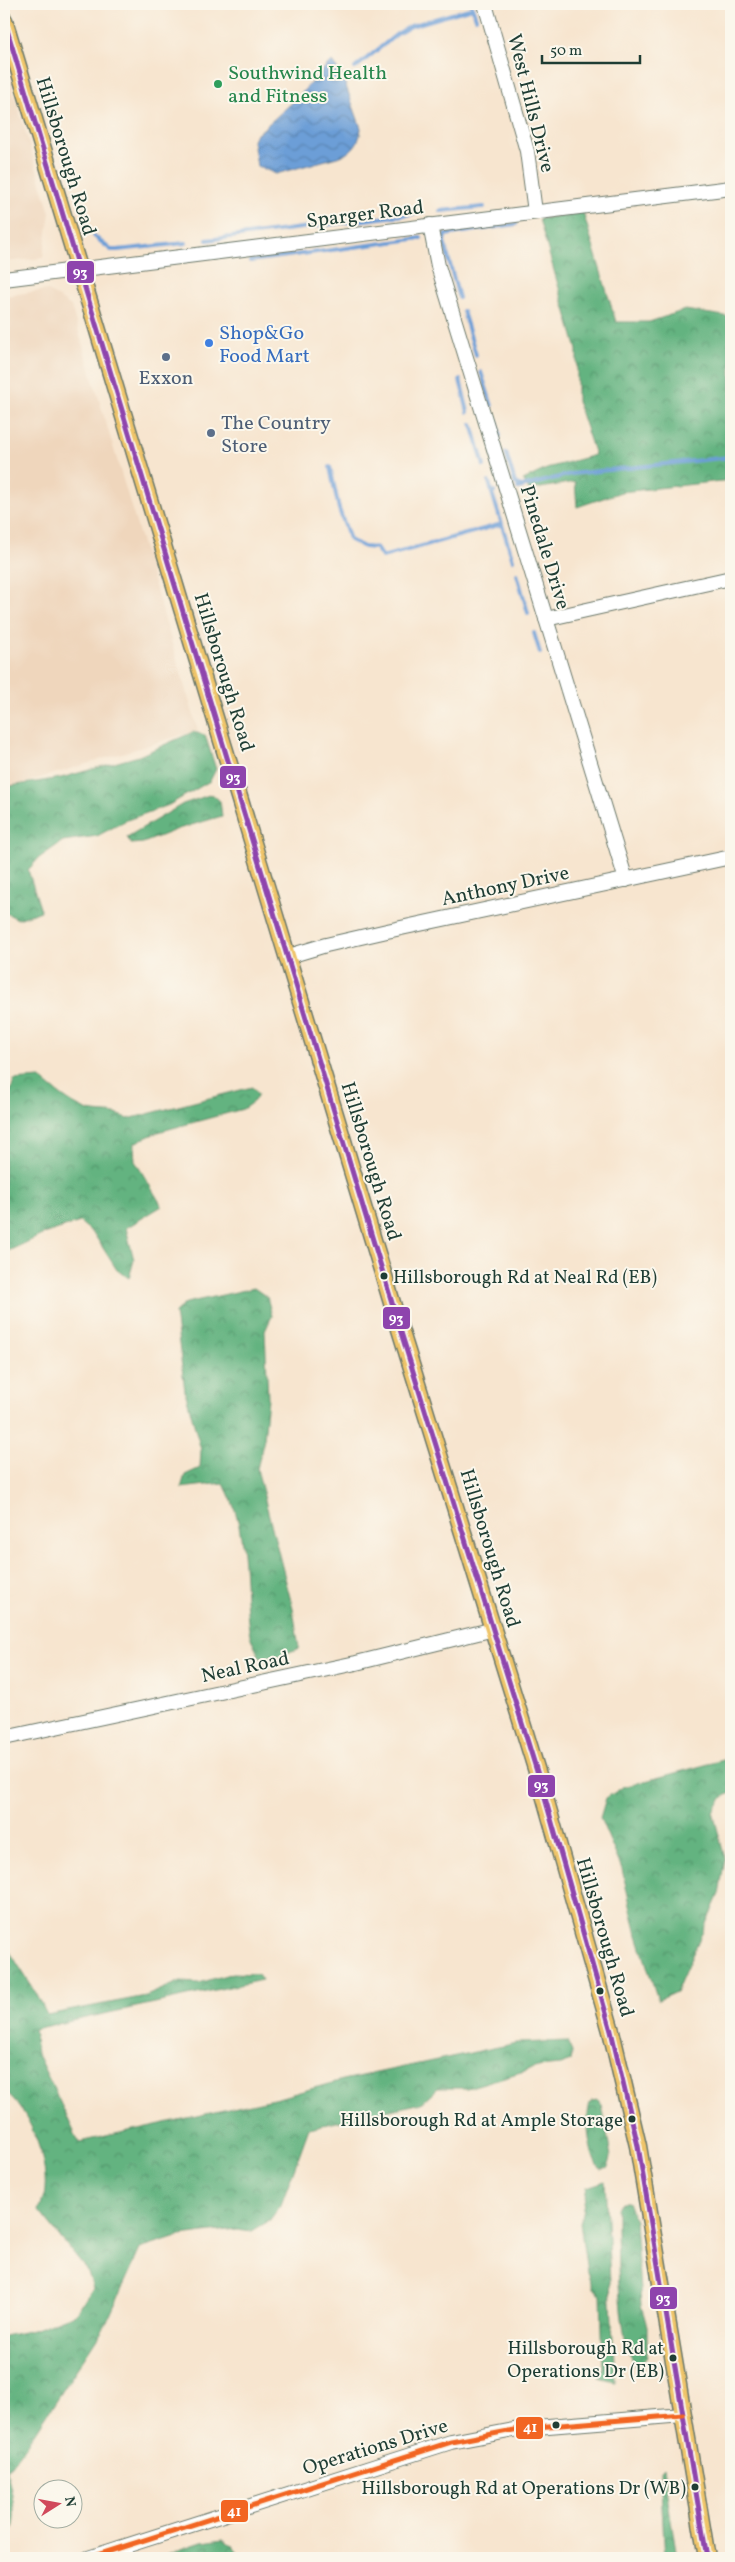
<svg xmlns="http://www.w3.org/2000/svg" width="735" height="2562" font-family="Vollkorn,serif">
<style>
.built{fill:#efd6bc}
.forest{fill:url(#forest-crowns);stroke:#41785a}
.water{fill:url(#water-waves);stroke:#466e86}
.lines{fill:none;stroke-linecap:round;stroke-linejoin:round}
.stream{stroke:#6c9ed7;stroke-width:4}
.minor-casing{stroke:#6b786a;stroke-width:16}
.major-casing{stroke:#6b786a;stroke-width:19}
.minor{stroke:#fff;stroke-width:14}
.major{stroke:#efc469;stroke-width:16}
.bus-1-casing{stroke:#fbf7ec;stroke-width:9}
.bus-2-casing{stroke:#fbf7ec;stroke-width:9}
.bus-1{stroke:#8e44ad;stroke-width:5}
.bus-2{stroke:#f26522;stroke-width:5}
.leisure-dot{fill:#2e9e5b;stroke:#fbf7ec;stroke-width:2}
.shop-dot{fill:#3f7fe0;stroke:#fbf7ec;stroke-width:2}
.service-dot{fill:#5c6f8a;stroke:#fbf7ec;stroke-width:2}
.bus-dot{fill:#1f3d34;stroke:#fbf7ec;stroke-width:2}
.labels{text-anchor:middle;stroke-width:4;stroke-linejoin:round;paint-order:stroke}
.bus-label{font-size:19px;fill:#1f3d34;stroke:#fbf7ec;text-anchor:end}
.leisure-label{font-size:20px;fill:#27864d;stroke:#fbf7ec;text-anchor:start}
.street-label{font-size:20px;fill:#1f3d34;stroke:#fbf7ec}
.shop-label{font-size:20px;fill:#366cbe;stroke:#fbf7ec;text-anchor:start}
.service-label{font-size:20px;fill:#4e5e75;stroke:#fbf7ec}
.line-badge{stroke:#fbf7ec;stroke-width:2}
.badge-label{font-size:14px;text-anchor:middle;font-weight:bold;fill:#fff}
</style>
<defs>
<pattern id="forest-crowns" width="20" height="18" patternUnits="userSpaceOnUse" patternTransform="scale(1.25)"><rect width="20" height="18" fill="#63b380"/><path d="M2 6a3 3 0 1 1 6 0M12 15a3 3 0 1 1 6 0" fill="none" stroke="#51936a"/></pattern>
<pattern id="water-waves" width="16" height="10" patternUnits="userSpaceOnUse" patternTransform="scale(1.25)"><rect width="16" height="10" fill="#6c9ed7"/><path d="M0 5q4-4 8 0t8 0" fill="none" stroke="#5882af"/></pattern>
</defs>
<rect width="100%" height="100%" fill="#fbf7ec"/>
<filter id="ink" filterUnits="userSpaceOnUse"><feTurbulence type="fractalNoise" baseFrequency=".02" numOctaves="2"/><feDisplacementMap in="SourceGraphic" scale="10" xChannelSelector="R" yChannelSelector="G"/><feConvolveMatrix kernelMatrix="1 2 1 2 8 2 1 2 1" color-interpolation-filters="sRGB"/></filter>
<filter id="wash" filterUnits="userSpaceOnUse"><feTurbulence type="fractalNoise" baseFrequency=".0096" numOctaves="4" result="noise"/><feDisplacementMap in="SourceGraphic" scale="20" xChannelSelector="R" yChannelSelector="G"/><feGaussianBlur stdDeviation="1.12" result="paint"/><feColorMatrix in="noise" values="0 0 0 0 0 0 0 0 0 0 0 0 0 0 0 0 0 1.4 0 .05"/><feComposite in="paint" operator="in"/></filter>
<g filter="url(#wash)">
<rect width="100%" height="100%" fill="#f7e5cf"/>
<g class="built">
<polygon points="4,61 50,213 43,258 4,262"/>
<polygon points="47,290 71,306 198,730 4,789 4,296"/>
</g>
<g class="forest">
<polygon points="583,212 616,322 649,322 685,310 731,317 731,480 621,492 577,507 575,482 529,490 523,480 551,467 595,455 577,401 577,350 539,219"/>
<polygon points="193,732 205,735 216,769 210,781 169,805 127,820 97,836 63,841 39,858 28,870 41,911 18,919 4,912 4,787 61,778 139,756"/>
<polygon points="212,794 220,801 222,816 178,829 143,843 131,844 127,837 183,804"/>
<path d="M40 1078C54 1090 69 1103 86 1110 100 1115 114 1110 128 1119L252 1087 258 1094 254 1101 243 1109 158 1132 134 1143 135 1161 162 1206 126 1228 134 1260 129 1278 117 1270 94 1234 80 1222 46 1233 4 1253V1114L14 1080Z"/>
<path d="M254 1288 267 1297 272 1316 265 1331 268 1398 264 1439 257 1469 293 1609 299 1648 282 1655 260 1658C256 1649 250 1639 249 1629 242 1581 249 1526 223 1483L181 1488 185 1475 200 1468 201 1450 185 1391 175 1312 186 1303Z"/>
<polygon points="731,1758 731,1793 723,1797 713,1812 725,1859 719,1894 676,1992 658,2000 637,1935 622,1869 600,1818 606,1798 623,1787"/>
<path d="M8 1949 36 1993 47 2015 146 1996 179 1982 199 1983 233 1973 258 1974 262 1980 34 2029 37 2054 79 2142 278 2098 343 2080 517 2043 567 2041 572 2052 571 2061 560 2065 538 2067 467 2088H438L422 2103 309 2128 281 2205 269 2221 252 2231 237 2229 180 2236 140 2249 106 2324 37 2430 7 2470C10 2492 23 2524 4 2541V2336L33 2330 75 2314 93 2288 88 2272 39 2211C41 2204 45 2196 45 2189 48 2160 28 2106 4 2091V1952Z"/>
<path d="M598 2100 602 2105 611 2157 608 2167 600 2169C589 2159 584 2114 591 2101Z"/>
<polygon points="605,2181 615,2382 599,2378 603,2368 601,2294 593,2288 587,2272 580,2223 587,2187"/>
<path d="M622 2202H628L635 2221 641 2305 647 2326V2357L637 2368C617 2348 617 2239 617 2208Z"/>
<polygon points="663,2468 677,2558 665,2558 660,2471"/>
<polygon points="223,2539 233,2546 243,2558 169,2558 167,2554 202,2542"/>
</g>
<path class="water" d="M332 62 342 75 361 128C360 141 355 148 344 155L276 174 257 166 253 141 255 136 294 101 329 63Z"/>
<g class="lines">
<g class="stream">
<polyline points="471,4 476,18"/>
<polyline points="355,68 397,34 411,26 472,8"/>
<polyline points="440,211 484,207"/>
<polyline points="94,236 111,250 117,250 186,243"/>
<polyline points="207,240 420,213"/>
<polyline points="250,261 421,238"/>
<polyline points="459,298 444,242 445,235 516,224"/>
<polyline points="463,311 476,355"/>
<polyline points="481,372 492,406"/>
<polyline points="460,380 468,412"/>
<polyline points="496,419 500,436"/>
<polyline points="472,424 484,466"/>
<polyline points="506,453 515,483 522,487"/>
<polyline points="330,467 339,509 350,540 364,547 376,548 382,557 502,524"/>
<polyline points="489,482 492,493"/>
<polyline points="518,488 571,474 731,457"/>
<polyline points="494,492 492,493 513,560"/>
<polyline points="517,574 528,613"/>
<polyline points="534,633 540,653"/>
</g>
</g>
</g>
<g filter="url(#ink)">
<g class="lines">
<g class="minor-casing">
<g id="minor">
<polyline points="485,4 527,151 535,212"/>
<polyline points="430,225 438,266 626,880"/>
<polyline points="4,279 731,188"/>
<polyline points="546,619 731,578"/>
<polyline points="289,956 326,945 387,931 731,857"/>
<polyline points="4,1738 356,1663 494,1629"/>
<polyline points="88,2558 451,2442 524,2428 683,2415"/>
</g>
</g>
<g class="major-casing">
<polyline id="major" points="4,20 399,1326 543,1791 611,2031 638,2146 707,2558"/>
</g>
<use href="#minor" class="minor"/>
<use href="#major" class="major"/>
<g class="bus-1-casing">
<polyline id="bus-1" points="4,20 399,1326 543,1791 611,2031 638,2146 707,2558"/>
</g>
<g class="bus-2-casing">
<polyline id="bus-2" points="88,2558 451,2442 524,2428 683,2415"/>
</g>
<use href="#bus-1" class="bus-1"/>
<use href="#bus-2" class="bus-2"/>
</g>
</g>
<circle class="leisure-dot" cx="218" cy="84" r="5"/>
<circle class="shop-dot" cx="209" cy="343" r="5"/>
<g class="service-dot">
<circle cx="166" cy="357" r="5"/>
<circle cx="211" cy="433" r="5"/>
</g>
<g class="bus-dot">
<circle cx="384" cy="1276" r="4.5"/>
<circle cx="600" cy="1991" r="4.5"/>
<circle cx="632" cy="2119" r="4.5"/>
<circle cx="673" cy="2358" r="4.5"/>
<circle cx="556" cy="2425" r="4.5"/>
<circle cx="695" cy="2487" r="4.5"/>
</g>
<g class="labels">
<g class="bus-label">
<text x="393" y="1283" text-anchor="start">Hillsborough Rd at Neal Rd (EB)</text>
<text x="623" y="2126">Hillsborough Rd at Ample Storage</text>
<text x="664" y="2354">Hillsborough Rd at<tspan x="664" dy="23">Operations Dr (EB)</tspan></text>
<text x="686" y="2494">Hillsborough Rd at Operations Dr (WB)</text>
</g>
<g class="leisure-label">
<text x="228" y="79">Southwind Health<tspan x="228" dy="23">and Fitness</tspan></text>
</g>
<g class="street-label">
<text transform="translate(532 103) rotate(76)" y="7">West Hills Drive</text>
<text transform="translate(67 156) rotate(73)" y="7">Hillsborough Road</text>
<text transform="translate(365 213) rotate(-7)" y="7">Sparger Road</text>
<text transform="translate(546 547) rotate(73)" y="7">Pinedale Drive</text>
<text transform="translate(225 672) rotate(73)" y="7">Hillsborough Road</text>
<text transform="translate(505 885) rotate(-12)" y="7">Anthony Drive</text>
<text transform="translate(372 1161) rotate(73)" y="7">Hillsborough Road</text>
<text transform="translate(491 1548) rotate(73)" y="7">Hillsborough Road</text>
<text transform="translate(245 1666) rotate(-12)" y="7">Neal Road</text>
<text transform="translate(606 1937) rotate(74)" y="7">Hillsborough Road</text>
<text transform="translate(375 2446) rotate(-17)" y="7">Operations Drive</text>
</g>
<g class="shop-label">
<text x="219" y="339">Shop&amp;Go<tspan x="219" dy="23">Food Mart</tspan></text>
</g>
<g class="service-label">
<text x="166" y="384">Exxon</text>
<text x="221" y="429" text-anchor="start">The Country<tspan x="221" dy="23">Store</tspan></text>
</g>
</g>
<g class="line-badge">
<rect x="66" y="260" width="29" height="24" rx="5" fill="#8e44ad"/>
<rect x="219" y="765" width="28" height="24" rx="5" fill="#8e44ad"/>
<rect x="382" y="1306" width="29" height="24" rx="5" fill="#8e44ad"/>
<rect x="527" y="1774" width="29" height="24" rx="5" fill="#8e44ad"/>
<rect x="649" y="2286" width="29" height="24" rx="5" fill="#8e44ad"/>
<rect x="515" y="2416" width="29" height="24" rx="5" fill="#f26522"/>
<rect x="220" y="2499" width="29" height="24" rx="5" fill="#f26522"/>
</g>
<g class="badge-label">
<text x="80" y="277">93</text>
<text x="233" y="782">93</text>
<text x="396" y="1323">93</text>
<text x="541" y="1790">93</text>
<text x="663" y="2303">93</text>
<text x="530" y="2432">41</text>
<text x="234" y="2516">41</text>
</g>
<rect width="735" height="2562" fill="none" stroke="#fbf7ec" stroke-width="20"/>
<g transform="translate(58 2504) rotate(79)"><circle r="24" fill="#fbf7ec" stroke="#a3ada2"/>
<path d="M0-4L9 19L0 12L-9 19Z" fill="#d1495b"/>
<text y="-8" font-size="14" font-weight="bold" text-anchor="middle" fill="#1f3d34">N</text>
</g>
<path d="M542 55v8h98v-8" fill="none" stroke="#1f3d34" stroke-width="2.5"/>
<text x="550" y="55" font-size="15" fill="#1f3d34" stroke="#fbf7ec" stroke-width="4" paint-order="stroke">50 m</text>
</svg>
